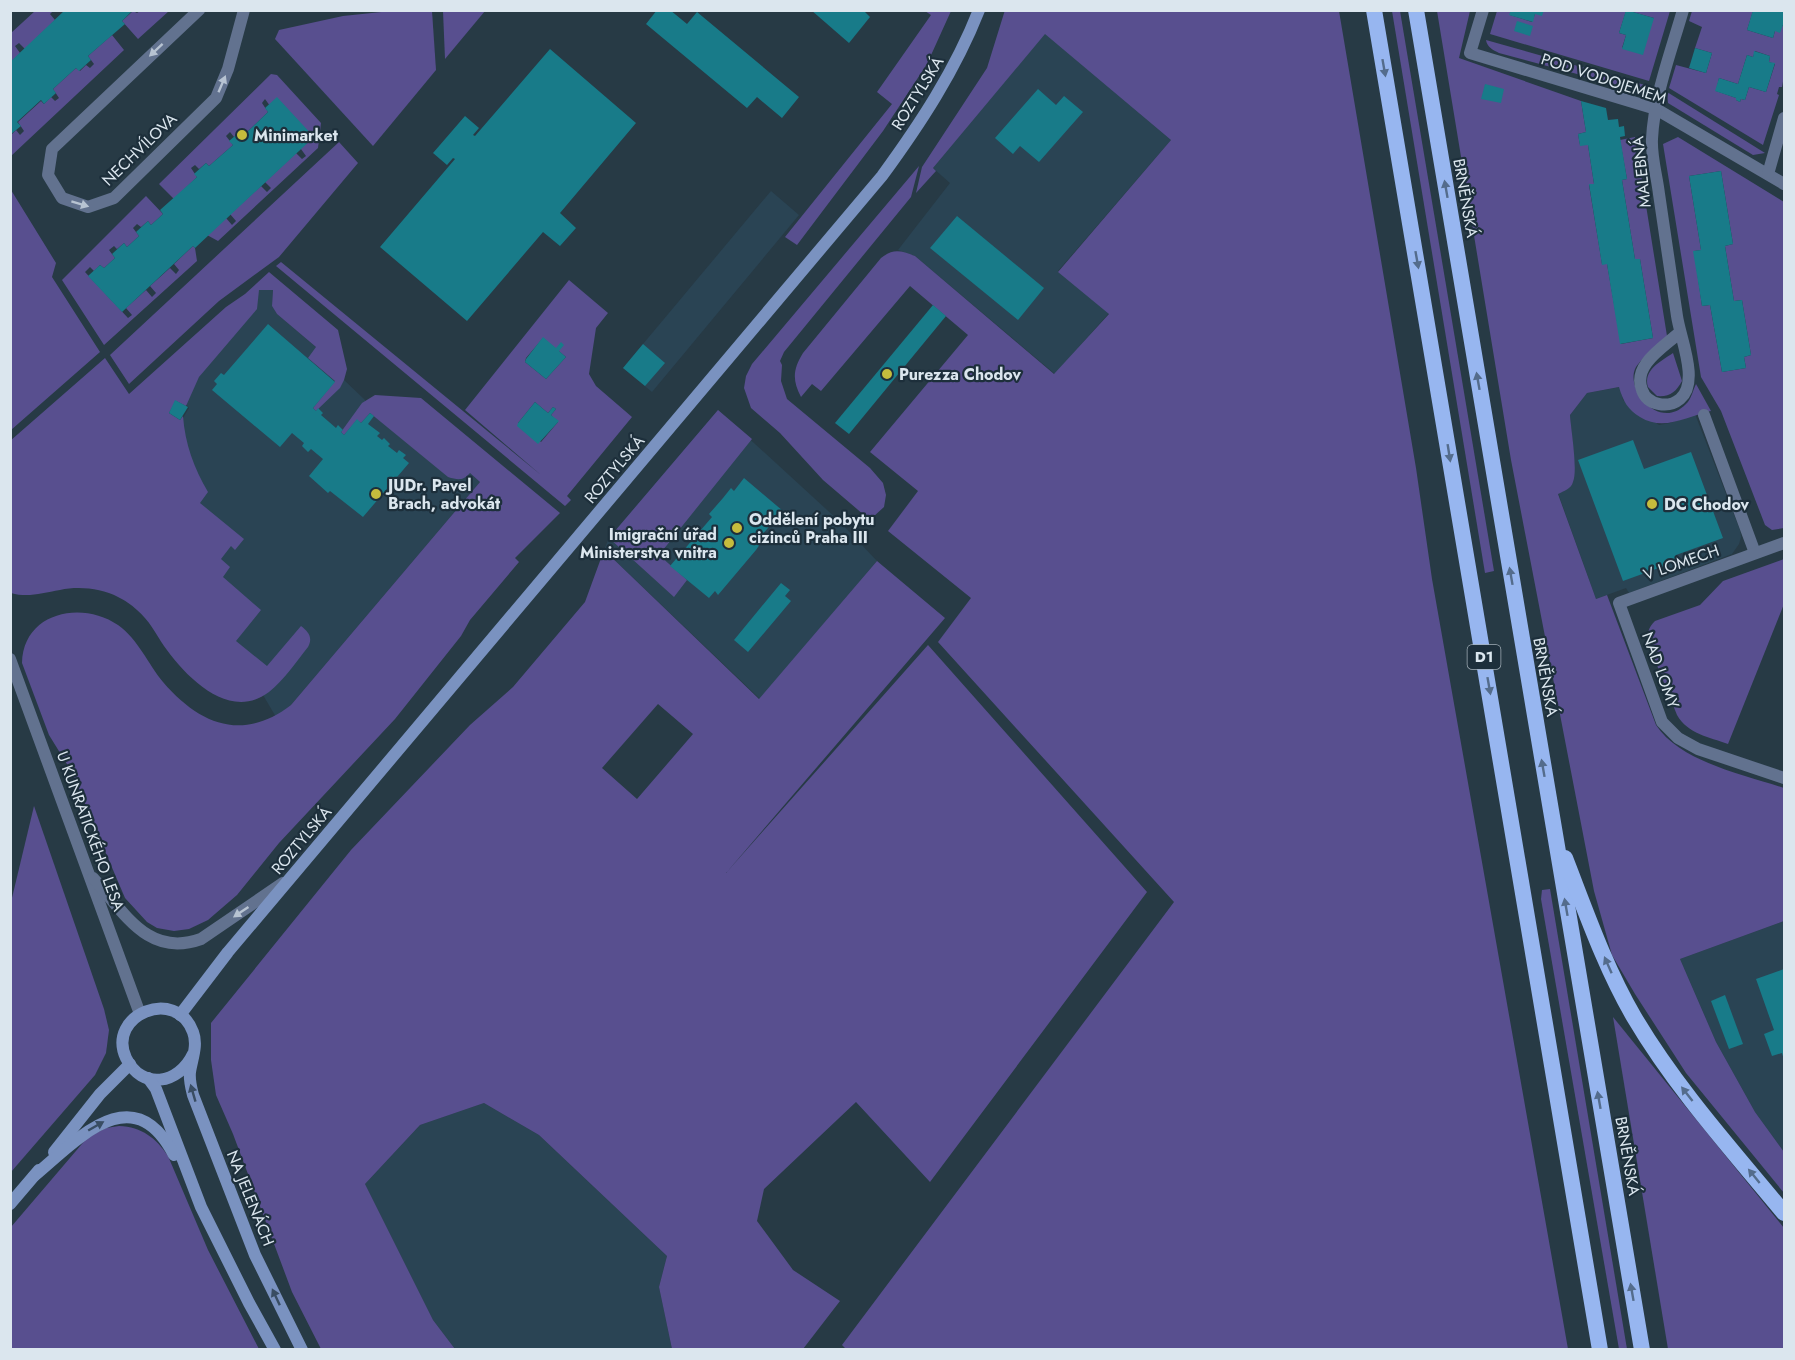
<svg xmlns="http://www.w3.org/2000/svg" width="1795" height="1360" font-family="Jost,sans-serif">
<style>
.built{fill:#2a4454}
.green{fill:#584f8f;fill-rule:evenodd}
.building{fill:#187b89}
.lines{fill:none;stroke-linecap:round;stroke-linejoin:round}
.minor{stroke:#62728f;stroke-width:12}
.tertiary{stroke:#62728f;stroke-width:12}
.secondary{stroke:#7a92c0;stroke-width:12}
.trunk{stroke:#97b6f0;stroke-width:16}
.oneway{fill:#b7c3d2}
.oneway2{fill:#546c8c}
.oneway3{fill:#394d63}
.poi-dot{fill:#c5bc3d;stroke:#1d2f3b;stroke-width:2}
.labels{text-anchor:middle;stroke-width:4.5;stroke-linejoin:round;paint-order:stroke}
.shield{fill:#1d2f3b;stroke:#a2afb8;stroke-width:1.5}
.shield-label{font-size:15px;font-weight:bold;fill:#dbe6ee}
.street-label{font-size:16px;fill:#dbe6ee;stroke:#1d2f3b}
.poi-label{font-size:16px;font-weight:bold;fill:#dbe6ee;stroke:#1d2f3b;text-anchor:start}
</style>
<rect width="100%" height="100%" fill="#273a45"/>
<g class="built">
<polygon points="1045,33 1171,140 1058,271 1109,313 1055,374 915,256 898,250 950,183 933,168"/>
<polygon points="771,191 799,215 652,392 623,368"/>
<polygon points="258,290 273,290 272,306 277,314 317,348 344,380 365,400 370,413 470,473 480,482 291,705 276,717 263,695 153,599 183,418 189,408 186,404 190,394 199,377"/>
<polygon points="1620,387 1623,400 1659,425 1670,423 1695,414 1740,530 1741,537 1739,544 1732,554 1629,593 1626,588 1596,599 1558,493 1566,490 1573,482 1574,458 1570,415 1587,393"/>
<polygon points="718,410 838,520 877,561 760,699 604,550 609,538"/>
<polygon points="1784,921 1784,1152 1755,1112 1716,1042 1680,959"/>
<polygon points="484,1103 539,1135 667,1256 659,1287 672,1349 455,1349 433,1320 365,1184 420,1125"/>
</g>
<g class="green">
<path d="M1005 10 1339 11 1416 468 1432 579 1568 1349 847 1350 842 1345 1174 902 938 642 971 598 888 531 918 491 870 452 968 335 910 286 821 391 812 384 801 397C792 380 793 369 803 353L881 258C894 248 901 251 915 256L1054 374 1109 314 1058 272 1171 140 1045 34 933 168 936 171 916 193 922 167 987 68Z"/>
<polygon points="35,11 53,11 50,14 55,20 25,49 19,43 15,46 20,53 11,62 11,33"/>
<polygon points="133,11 137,13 140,11 169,11 138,39 122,21"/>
<polygon points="391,11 432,11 436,70 373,146 275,39 279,30 343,16"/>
<polygon points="443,11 485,11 445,59"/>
<polygon points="925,11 951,11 927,64 883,131 797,245 785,237 892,104 877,92 931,15"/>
<polygon points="1392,11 1400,11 1494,571 1485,573"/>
<path d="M1437 11H1470L1459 58 1581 101 1586 132 1578 134 1580 145H1588L1594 184 1589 185 1602 264H1607L1621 344 1653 338 1640 259H1635L1622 180 1627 179 1620 140 1635 137 1667 336C1659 344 1640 359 1635 369 1626 391 1660 431 1686 404 1691 400 1693 390 1696 384L1711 411C1687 416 1664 432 1640 417 1628 410 1623 401 1619 387L1587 393 1570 415C1571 430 1578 470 1573 482 1571 489 1564 491 1558 494L1596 599 1607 595 1656 725C1680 762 1745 775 1784 788V921L1680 959 1716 1042 1755 1112 1784 1152V1193L1686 1073 1635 994 1612 955 1594 891 1511 460Z"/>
<polygon points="1497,11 1511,11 1510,15 1532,22 1535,14 1544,11 1626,11 1619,33 1626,35 1622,48 1654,18 1629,11 1670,11 1649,81 1490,34"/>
<path d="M1692 11H1753L1747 30 1773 38 1775 31 1784 25V76L1782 87H1779L1777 94 1779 95 1763 145 1669 88 1676 65 1706 73 1712 53 1695 48 1702 27 1689 21ZM1755 51 1770 56 1769 62 1775 64 1766 92 1749 87 1745 100 1741 99 1740 102 1736 100V98L1716 91 1719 78 1738 84 1747 55 1753 57Z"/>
<polygon points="112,35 124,50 11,156 11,135 16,130 20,135 24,131 18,122 41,101 44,104 51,97 55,101 59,98 53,89 76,68 80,71 86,65 90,68 94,64 88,56"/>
<path d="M1486 40 1652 87 1649 92 1640 95 1577 74 1499 53C1493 50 1487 47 1486 40Z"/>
<polygon points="271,74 277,75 321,123 318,148 218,241 207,235 226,218 232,225 236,221 230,214 261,186 267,192 271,188 265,182 296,153 302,159 306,156 265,99 262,103 268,112 245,134 242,130 234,137 230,132 226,136 233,145 209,166 206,163 199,169 195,165 191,168 197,177 174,199 159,184"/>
<polygon points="1667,92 1765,153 1753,155 1668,103"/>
<path d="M1678 137 1784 202V528L1772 530 1765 525 1721 411 1701 377 1663 144ZM1721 171 1733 244 1725 246 1734 301 1742 300 1751 355 1744 357 1746 368 1722 372 1710 305 1702 306 1694 251 1701 250 1689 176Z"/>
<polygon points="339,142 358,163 279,257 219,301 129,384 110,355"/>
<polygon points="919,166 911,197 784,352 780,361 782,365 781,381 787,399 870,468 883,483 886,495 884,507 873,517 864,515 823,480 780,433 751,408 744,388 746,376 752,364"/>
<polygon points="11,190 56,263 52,277 100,352 11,430"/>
<polygon points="146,196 163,214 151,225 148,221 141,227 137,224 133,228 139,236 127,247 124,243 117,249 114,246 109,250 115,258 104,268 100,265 94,271 90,267 85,272 128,318 132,315 126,308 146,290 152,297 156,293 150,286 170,268 176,274 179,270 174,264 193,246 195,248 197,261 104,345 62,280"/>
<path d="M281 262 541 475 465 410 569 280 608 313 596 328 589 374 596 386 632 417 567 496 571 500 565 506 276 266ZM543 338 566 357 546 379 525 362 526 358ZM535 402 548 413 553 407 556 409 551 415 558 422 541 442 518 423Z"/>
<path d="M269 272 338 330 347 369 344 380 340 388 316 411 313 408 335 381 308 358 316 347 277 314 272 306 273 290H259L257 309 199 377 186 406 176 401 169 413 180 420 183 416C185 444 194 468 208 492L200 503 244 539 235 550 231 546 221 559 230 567 223 577 261 610 236 641 267 666 301 626C309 632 313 638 308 647 296 662 284 680 269 692 229 722 186 677 164 646 156 634 149 620 137 610 132 605 124 600 118 597 101 588 78 586 60 590 42 593 28 598 11 593L10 441 105 358 129 394 226 307 245 294Z"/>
<path d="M1673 353 1682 381C1676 392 1670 397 1657 396L1648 387C1643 370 1660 362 1673 353Z"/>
<path d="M375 395 421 398 560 513 515 558 519 562 470 620 461 636 395 719 279 843 237 895 208 920 189 929 174 931 157 928 147 922 125 898 70 769 49 735 22 663C23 612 82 600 118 625 138 639 148 664 163 682 200 725 243 742 291 705L480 482 470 473C463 481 458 480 448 477L370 413 361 423 357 420 344 435 341 432 362 403Z"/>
<polygon points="718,410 752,439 659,555 687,580 674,597 609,538"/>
<path d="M604 550 759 699 877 561 945 618 726 873 928 645 1147 892 930 1182 856 1102 764 1189 757 1221 793 1270 840 1301 803 1349H672L659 1287 667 1256 539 1135 484 1103 420 1125 365 1184 433 1320 455 1349H321L292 1292 233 1134 216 1095 211 1060V1023L351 850 470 725 513 687 585 602ZM658 704 693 734 637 799 602 768Z"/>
<path d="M1784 559V604L1728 744C1709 737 1688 734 1677 715L1648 643C1647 634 1648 628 1655 621L1700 605 1723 581Z"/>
<polygon points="34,806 104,1009 109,1030 106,1053 95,1075 11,1172 11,902"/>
<polygon points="1550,889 1627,1349 1619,1349 1541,899 1542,890"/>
<polygon points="1613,1017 1784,1228 1784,1349 1668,1349"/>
<path d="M119 1126C142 1127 156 1138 168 1156L208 1250 259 1349 11 1350V1227L87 1138 106 1128Z"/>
</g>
<g class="building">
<polygon points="65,10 133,10 122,21 125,24 88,56 91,60 79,71 76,68 53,89 56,93 44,104 41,100 17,122 21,126 10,135 10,62"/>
<polygon points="657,10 670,10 687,24 697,12 799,97 782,118 757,97 747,108 646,24"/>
<polygon points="811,10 863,10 870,17 849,43"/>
<polygon points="1511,10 1544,10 1542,16 1535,14 1533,22 1509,15"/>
<polygon points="1626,10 1654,18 1643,55 1622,49 1626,35 1619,33"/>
<polygon points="1753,10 1784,10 1784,25 1783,25 1780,33 1775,31 1773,38 1747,30"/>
<polygon points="1517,21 1533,26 1530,36 1514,31"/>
<polygon points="1695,48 1712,53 1706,73 1689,68"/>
<polygon points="550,49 636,123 560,213 576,228 560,246 543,232 467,321 380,247 455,159 453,158 447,165 433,153 465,116 479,128 473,135 475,136"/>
<polygon points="1754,51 1770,56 1769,62 1775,63 1766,92 1749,87 1745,100 1741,99 1740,102 1736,100 1736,98 1715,91 1719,78 1738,84 1747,55 1753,57"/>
<polygon points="1485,84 1504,89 1501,103 1481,99"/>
<polygon points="1038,89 1056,105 1064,96 1083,112 1039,162 1020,146 1013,154 995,138"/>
<polygon points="277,97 314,137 195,248 193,246 122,312 88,276 100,265 104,268 115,258 112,254 124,243 127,247 139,236 136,232 148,221 151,225 163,214 160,210 197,177 194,174 206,163 209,166 233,145 229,141 242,130 245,134 268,112 265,108"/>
<polygon points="1581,101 1606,108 1608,120 1618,119 1619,127 1624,126 1625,136 1620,137 1627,179 1622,180 1635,259 1640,259 1653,338 1620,344 1607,264 1602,265 1589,184 1594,184 1588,145 1580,146 1578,134 1586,132"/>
<polygon points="1721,171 1733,244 1725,246 1734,301 1742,300 1751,355 1744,357 1746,368 1722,372 1710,305 1702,306 1693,251 1701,250 1689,176"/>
<polygon points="957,216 1044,288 1018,320 930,248"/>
<polygon points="933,305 946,316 849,434 835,423"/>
<polygon points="268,324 335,382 313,408 316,411 318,408 323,413 321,415 336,428 338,425 343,430 341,432 344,435 357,419 361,423 370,413 374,416 368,424 380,433 377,436 382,440 384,438 390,444 388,446 397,453 399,450 406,455 403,458 409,463 363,517 330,491 328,493 309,476 323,459 311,449 308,452 302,446 304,443 292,433 280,447 212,390 217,384 214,381 221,373 224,375"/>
<polygon points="543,337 556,348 561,342 564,345 559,351 566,357 546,379 525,362 526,359"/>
<polygon points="643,344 665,363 645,386 623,368"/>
<polygon points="175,400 188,407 180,420 169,413"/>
<polygon points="535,402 548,413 553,407 556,409 551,415 559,421 538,444 517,426 518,423"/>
<polygon points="1633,440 1644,469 1691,452 1723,538 1676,555 1678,561 1623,581 1578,460"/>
<polygon points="744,478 783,511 761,536 764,538 756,550 718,595 715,591 709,598 670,566 712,517 709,514 723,498 731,488 734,491"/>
<polygon points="781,583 790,590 785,596 791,601 748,652 734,640"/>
<polygon points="1784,969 1784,1060 1782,1053 1772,1056 1764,1034 1774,1030 1756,979"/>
<polygon points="1725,995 1743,1044 1729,1049 1711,1001"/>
</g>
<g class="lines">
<g class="minor">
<polyline points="199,10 52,149 48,175 62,198 88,207 114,198 216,98 228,69 244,10"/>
<polyline points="1483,10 1470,53 1656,109 1784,184"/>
<polyline points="1768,174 1784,118"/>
<path d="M1679 333C1664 347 1632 365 1642 390 1647 405 1668 409 1680 399 1700 382 1680 338 1677 316 1671 275 1665 234 1659 194 1657 176 1651 157 1652 139 1654 96 1671 52 1683 10"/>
<polyline points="1704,415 1755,553"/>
<polyline points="1784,543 1619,603 1662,722 1678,738 1698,749 1784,778"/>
</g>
<g class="tertiary">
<polyline points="10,659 140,1014"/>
<path d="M93 878C125 913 148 958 201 939L283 883"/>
</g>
<g class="secondary">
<path d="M180 1015 228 952 882 176C920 124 955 71 979 10"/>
<path d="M193 1054C179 1084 142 1091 126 1058 106 1015 176 986 193 1032 198 1045 192 1059 190 1072 189 1080 191 1087 193 1095L255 1255 302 1350"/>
<polyline points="148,1078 156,1089 201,1207 249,1303 275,1350"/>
<polyline points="54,1152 100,1094 130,1064"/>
<path d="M34 1176C77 1140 133 1076 174 1155"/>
<polyline points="10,1204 39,1170"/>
</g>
<g class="trunk">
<polyline points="1374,10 1600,1350"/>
<polyline points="1416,10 1642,1350"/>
<path d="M1565 858C1586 912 1605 967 1634 1017 1676 1088 1732 1150 1784 1213"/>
</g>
</g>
<defs><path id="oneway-solid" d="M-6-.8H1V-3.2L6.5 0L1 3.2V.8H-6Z" transform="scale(1.5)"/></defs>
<g class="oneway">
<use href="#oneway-solid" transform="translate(156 50) rotate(137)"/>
<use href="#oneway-solid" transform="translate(222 84) rotate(-67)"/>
<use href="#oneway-solid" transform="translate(80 204) rotate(17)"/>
<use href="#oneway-solid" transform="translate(241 912) rotate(146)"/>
</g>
<g class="oneway2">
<use href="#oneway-solid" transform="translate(1384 68) rotate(80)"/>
<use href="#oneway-solid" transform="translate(1446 189) rotate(-100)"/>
<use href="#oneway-solid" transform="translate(1417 260) rotate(80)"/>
<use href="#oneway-solid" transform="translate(1478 381) rotate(-100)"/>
<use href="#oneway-solid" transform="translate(1449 453) rotate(81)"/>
<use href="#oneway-solid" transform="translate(1511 576) rotate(-100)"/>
<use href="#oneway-solid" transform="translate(1489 686) rotate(80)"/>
<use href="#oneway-solid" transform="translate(1543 768) rotate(-100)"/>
<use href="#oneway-solid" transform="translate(1566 907) rotate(-100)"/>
<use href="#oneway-solid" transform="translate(1608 965) rotate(-114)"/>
<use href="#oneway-solid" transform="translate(1687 1094) rotate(-128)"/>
<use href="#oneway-solid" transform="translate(1599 1100) rotate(-100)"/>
<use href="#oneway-solid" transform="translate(1754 1176) rotate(-129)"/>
<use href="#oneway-solid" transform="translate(1632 1292) rotate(-100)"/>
</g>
<g class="oneway3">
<use href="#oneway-solid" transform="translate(193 1093) rotate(-106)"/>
<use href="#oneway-solid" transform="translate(96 1126) rotate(-30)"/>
<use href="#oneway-solid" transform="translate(276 1297) rotate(-115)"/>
</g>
<g class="poi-dot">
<circle cx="242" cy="135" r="6"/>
<circle cx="887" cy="374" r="6"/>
<circle cx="376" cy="494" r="6"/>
<circle cx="1652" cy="504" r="6"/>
<circle cx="737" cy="528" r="6"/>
<circle cx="729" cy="543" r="6"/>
</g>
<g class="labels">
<rect class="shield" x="1467.5" y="645" width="33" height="24" rx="4.5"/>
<g class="shield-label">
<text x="1484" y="662">D1</text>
</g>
<g class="street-label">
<text transform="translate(1604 78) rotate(18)" y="6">POD VODOJEMEM</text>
<text transform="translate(917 93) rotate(-58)" y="6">ROZTYLSKÁ</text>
<text transform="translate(139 149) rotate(-44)" y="6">NECHVÍLOVA</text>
<text transform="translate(1641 172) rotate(-96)" y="6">MALEBNÁ</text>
<text transform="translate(1466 198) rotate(80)" y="6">BRNĚNSKÁ</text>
<text transform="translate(614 469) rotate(-50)" y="6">ROZTYLSKÁ</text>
<text transform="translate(1681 562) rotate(-19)" y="6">V LOMECH</text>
<text transform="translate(1661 670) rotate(70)" y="6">NAD LOMY</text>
<text transform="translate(1546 677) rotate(80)" y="6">BRNĚNSKÁ</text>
<text transform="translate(91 831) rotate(70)" y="6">U KUNRATICKÉHO LESA</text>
<text transform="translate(301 840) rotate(-50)" y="6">ROZTYLSKÁ</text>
<text transform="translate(1628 1156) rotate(80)" y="6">BRNĚNSKÁ</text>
<text transform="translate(251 1198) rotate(68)" y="6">NA JELENÁCH</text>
</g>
<g class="poi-label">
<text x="254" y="141">Minimarket</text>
<text x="899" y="380">Purezza Chodov</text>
<text x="388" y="491">JUDr. Pavel<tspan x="388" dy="18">Brach, advokát</tspan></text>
<text x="1664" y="510">DC Chodov</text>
<text x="749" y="525">Oddělení pobytu<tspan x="749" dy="18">cizinců Praha III</tspan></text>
<text x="717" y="540" text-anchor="end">Imigrační úřad<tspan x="717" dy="18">Ministerstva vnitra</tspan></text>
</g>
</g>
<rect width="1795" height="1360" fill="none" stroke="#dbe6ee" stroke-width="24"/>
</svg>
